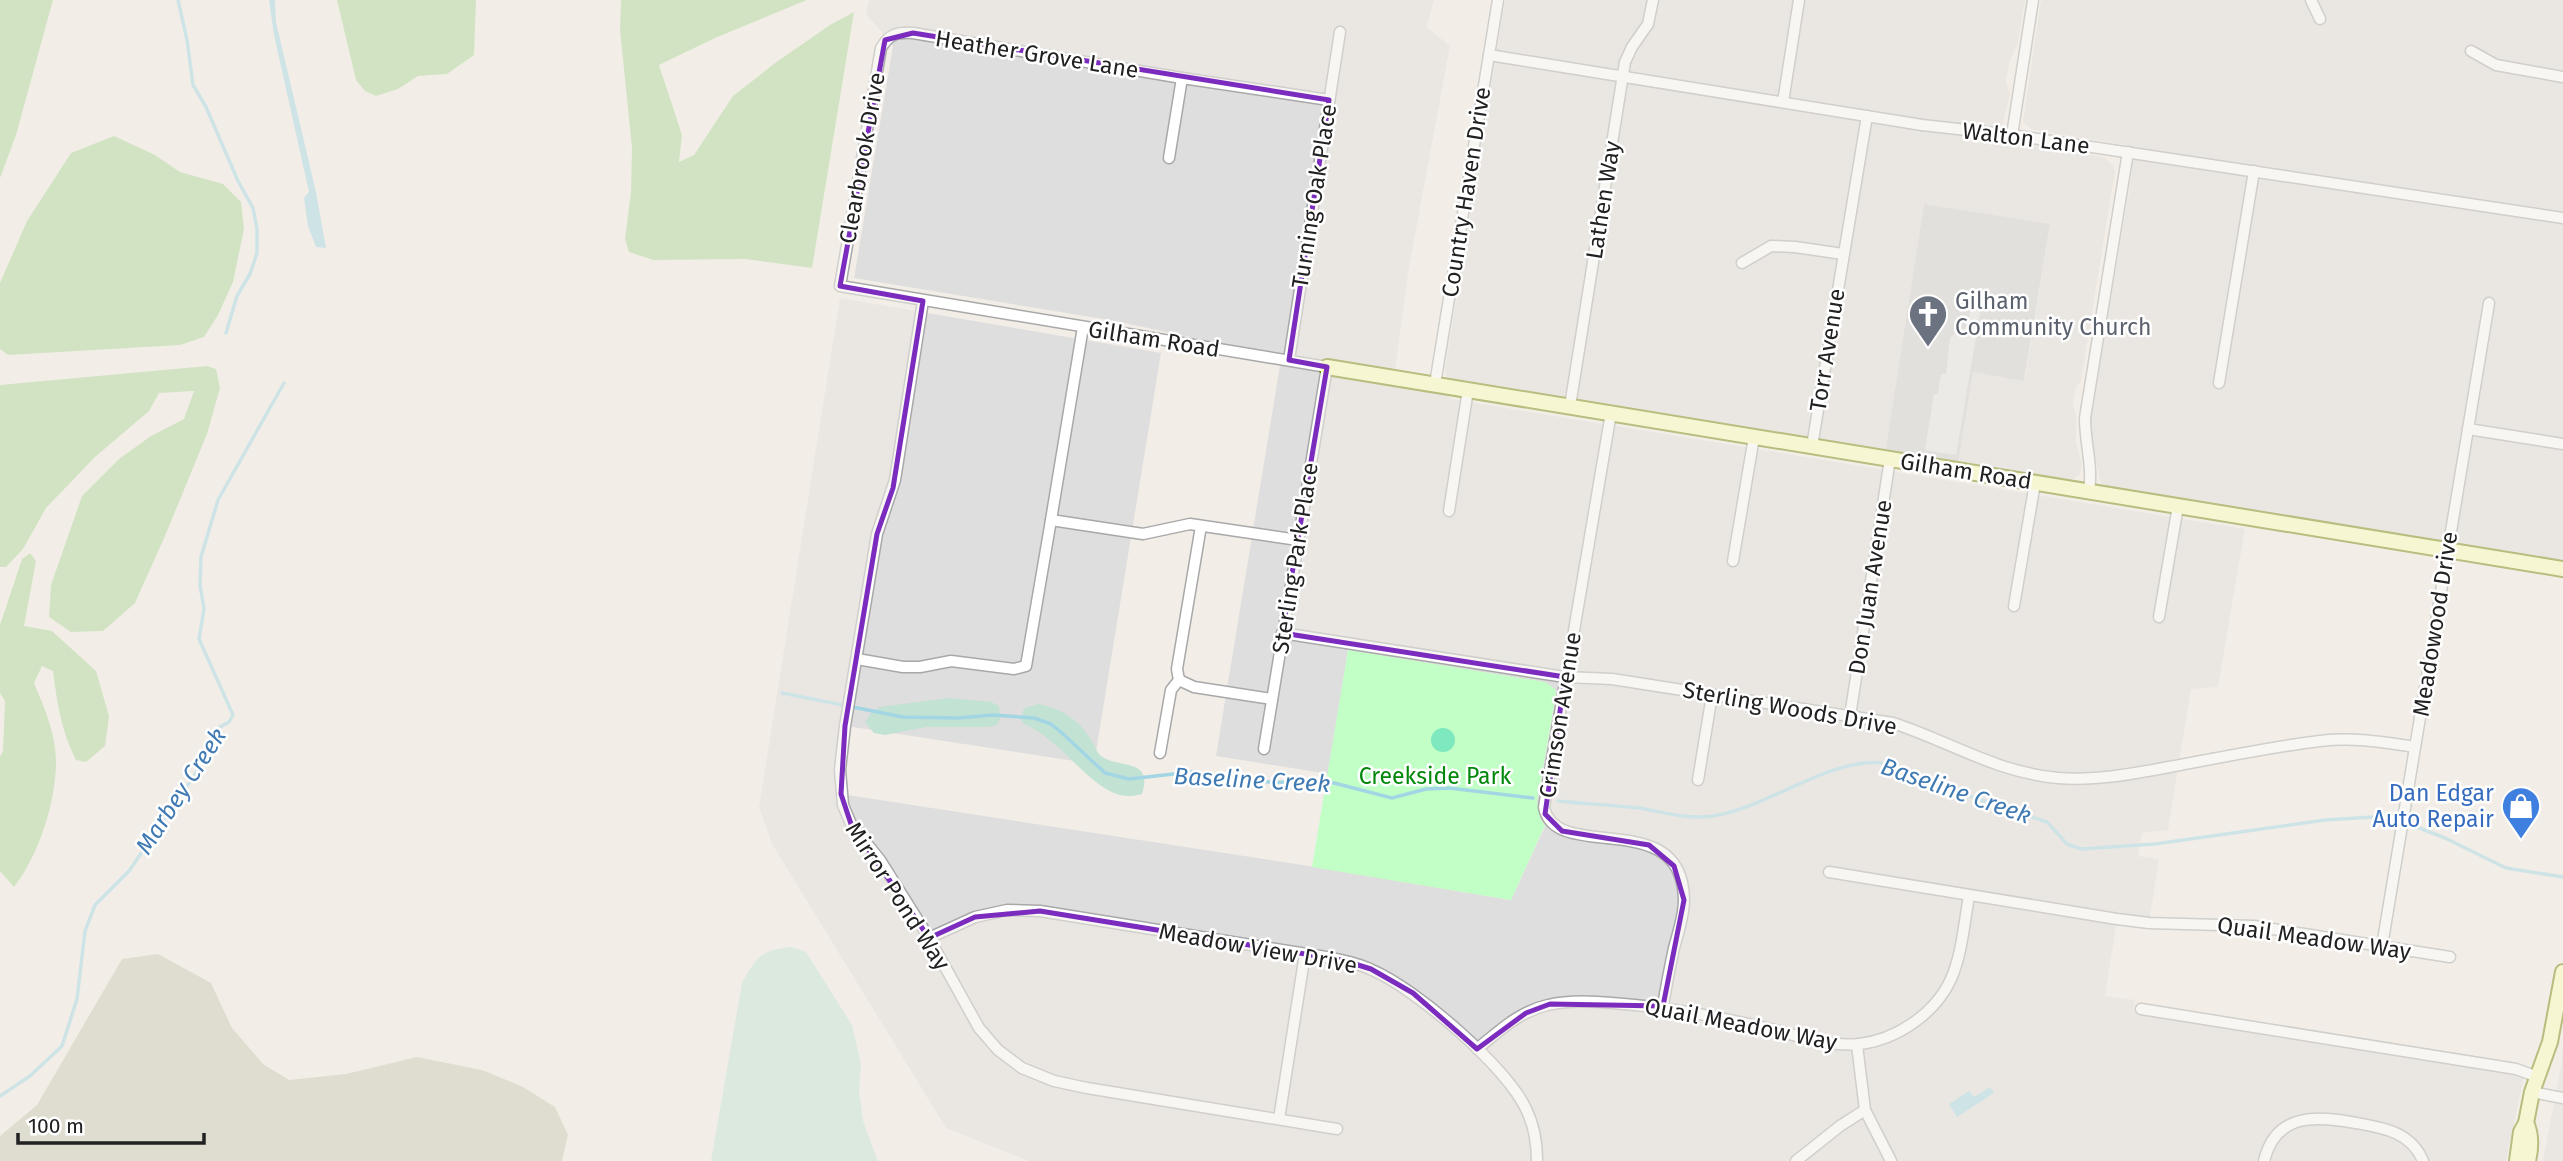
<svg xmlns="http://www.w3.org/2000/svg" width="2563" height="1161" font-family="'Fira Sans',sans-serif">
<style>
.residential{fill:#dfdede}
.religious{fill:#cfcfcf}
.construction{fill:#c8c8b1}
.forest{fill:#aad698}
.wetland{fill:#c2e2d3}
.park{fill:#c1ffc6}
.pitch{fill:#7ee8bf}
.parking{fill:#e5e5e5}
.water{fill:#a3d6e4}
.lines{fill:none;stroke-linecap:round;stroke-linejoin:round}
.stream{stroke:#a3d6e4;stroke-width:3.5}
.street-casing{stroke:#a8a8a8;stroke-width:13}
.secondary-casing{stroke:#738000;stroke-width:18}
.street{stroke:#fff;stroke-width:10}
.secondary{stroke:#fcffb8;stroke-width:14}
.marked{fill:none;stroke:#7b2cbf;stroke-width:5;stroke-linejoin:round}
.labels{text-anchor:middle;stroke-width:5;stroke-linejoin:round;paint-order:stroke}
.street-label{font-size:23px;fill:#212121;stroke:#fff}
.worship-label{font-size:23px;fill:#5b616d;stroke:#fff;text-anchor:start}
.park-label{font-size:23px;fill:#01880b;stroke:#fff}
.shop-label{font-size:23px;fill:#366cbe;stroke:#fff;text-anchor:end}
.water-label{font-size:24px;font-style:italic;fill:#407ab3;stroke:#fff}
</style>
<rect width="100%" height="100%" fill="#f2eee7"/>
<g class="residential">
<polygon points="869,0 1434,0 1427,27 1450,46 1408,273 1395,372 1241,348 1115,321 854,278 893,46 866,14"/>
<polygon points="1505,0 2025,0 2018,43 2010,61 2006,81 2010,94 1999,139 2104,157 2113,165 2115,171 2081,381 2076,388 2073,403 2076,413 2076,441 2082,465 2080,474 2070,482 1958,464 1973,372 2025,380 2050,225 1924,204 1885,453 1455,383 1447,378 1445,369"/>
<polygon points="2041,0 2563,0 2563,561 2107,488 2100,481 2089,429 2132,174 2132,146 2033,130 2023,122"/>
<polygon points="840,298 1161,353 1094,764 846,726 841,794 1316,867 1511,900 1545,826 1541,821 1537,802 1556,694 1348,650 1329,774 1216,756 1281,359 1435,384 1451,399 2245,529 2218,687 2191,689 2168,830 2142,833 2138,856 2159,859 2149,923 2117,920 2105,996 2135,1000 2133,1012 2524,1077 2506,1161 1029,1161 946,1128 772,844 759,807"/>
<polygon points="2563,1044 2563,1161 2543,1161 2562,1060"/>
</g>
<polygon class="religious" points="1924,204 2050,224 2024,381 1973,372 1958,464 1885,453"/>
<polygon class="construction" points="158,954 211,983 232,1028 263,1064 289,1080 346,1074 417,1057 482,1070 523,1087 555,1107 568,1135 562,1161 0,1161 0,1136 37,1105 122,959"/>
<g class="forest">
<polygon points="0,0 53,0 16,135 0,178"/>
<polygon points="337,0 476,0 474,55 447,74 418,76 398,89 376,96 365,91 356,80"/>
<polygon points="621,0 807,0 715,38 659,65 682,135 679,162 694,155 733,96 775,63 830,25 854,12 812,268 745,259 653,260 629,252 625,239 631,192 632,148 620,30"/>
<polygon points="114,136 155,155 180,172 223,184 241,202 244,229 233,282 218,315 204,337 180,345 8,355 0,349 0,283 27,221 71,153"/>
<polygon points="207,366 216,369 220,388 207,434 165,536 135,603 103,631 71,632 49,617 51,585 82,496 119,459 151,436 184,419 194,391 159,393 149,411 95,457 46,508 23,549 6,567 0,567 0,385"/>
<path d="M30 553 36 561 24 626 52 631 96 671 109 716 105 746 86 762 76 760C61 731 57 702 53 671L42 666 34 683C44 707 56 734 56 761 56 802 39 855 14 887L0 871V757L3 751 5 701 0 693V625L22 559Z"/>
</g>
<g class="wetland">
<polygon points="949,698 991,702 999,706 1000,719 997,725 988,727 926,727 885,735 874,733 865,722 873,711 880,707"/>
<path d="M1039 704C1063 709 1079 720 1092 741 1095 746 1097 753 1101 756 1118 769 1154 757 1142 794 1135 796 1127 797 1120 795 1088 787 1061 739 1024 724L1021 720 1024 708Z"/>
<path d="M792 947 806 952 852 1025 861 1064 859 1091 863 1121 878 1161H711L742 983C757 956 761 950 792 947Z"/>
</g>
<polygon class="park" points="1348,650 1545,682 1555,689 1556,694 1537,802 1541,820 1545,825 1511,900 1312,867"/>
<circle class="pitch" cx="1443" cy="740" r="12"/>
<polygon class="parking" points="1972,299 1982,301 1956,455 1925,450 1934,394 1938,394 1941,374 1946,374 1950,338 1956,333 1957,328 1967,330"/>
<g class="water">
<polygon points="269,0 275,0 276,22 316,192 326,248 316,247 308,226 304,198 309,192 274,35"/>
<polygon points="1990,1087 1994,1093 1957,1117 1949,1104 1969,1091 1974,1097"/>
</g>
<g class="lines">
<g class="stream">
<polyline points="178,0 187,40 193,85 206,107 238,181 253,208 257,229 257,253 250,274 237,296 226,333"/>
<polyline points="782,693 903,717 958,718 993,715 1034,718 1051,724 1062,733 1105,773 1129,779 1191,772 1269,782 1334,783 1392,798 1426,789 1449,788 1533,798"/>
<path d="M1558 801C1585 804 1612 805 1639 808 1664 812 1688 820 1713 816 1767 808 1831 757 1882 763L1972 797 2047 822 2067 844 2081 849 2155 844 2325 820 2373 817 2392 820"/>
<polyline points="2412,825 2445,838 2506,868 2563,877"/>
<polyline points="0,1096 30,1076 62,1046 77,999 85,931 95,905 129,871 196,773 220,727 229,722 233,715 199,639 204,609 200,585 201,557 218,500 284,383"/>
</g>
<g class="street-casing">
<g id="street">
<polyline points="2311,0 2320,19"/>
<polyline points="2471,51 2496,65 2563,77"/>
<polyline points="1489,55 1922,125 2012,135 2563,218"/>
<polyline points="1783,102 1799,0"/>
<polyline points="2012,135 2033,0"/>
<polyline points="1169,158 1182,78"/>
<polyline points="1742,263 1771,246 1795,247 1843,254"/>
<polyline points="923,301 895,480 877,534 845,726 840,770 843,805 851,824 880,860 929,938 979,1028 998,1050 1022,1068 1054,1081 1087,1088 1337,1129"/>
<polyline points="1289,360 1340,32"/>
<polyline points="2219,383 2254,171"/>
<polyline points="1435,384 1498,0"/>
<polyline points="1570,406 1625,62 1632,47 1648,24 1653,0"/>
<path d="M1611 413 1544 807C1555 865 1683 804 1684 900 1684 916 1678 933 1674 948 1670 967 1666 987 1663 1006"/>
<polyline points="2468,429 2563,444"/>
<polyline points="1812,446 1867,116"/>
<path d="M2089 491C2093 466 2085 444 2085 418L2128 152"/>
<polyline points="1449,511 1468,390"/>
<polyline points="1051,520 1083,327"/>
<polyline points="1733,561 1754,437"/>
<polyline points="2014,606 2035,483"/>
<polyline points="2159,617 2178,506"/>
<path d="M1282 633 1565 677 1612 679 1893 723C1951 742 1995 772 2058 778 2095 781 2132 774 2169 767 2219 758 2269 747 2320 741 2352 737 2383 742 2415 747"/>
<polyline points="857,659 903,667 920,667 951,661 1014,669 1026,666 1051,520 1143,534 1190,524 1298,540"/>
<polyline points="1179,680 1194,687 1272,699"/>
<polyline points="1850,716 1890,459"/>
<path d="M1264 749 1327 367 840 286 881 48C889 34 897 32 913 33L1182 78 1329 100"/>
<polyline points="1160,753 1171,690 1179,680 1177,669 1201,526"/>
<polyline points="1698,780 1712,695"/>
<polyline points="1829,872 2117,919 2149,923 2254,926 2450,957"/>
<path d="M929 938 975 917 1007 910 1040 911 1326 957C1341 960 1358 963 1372 970 1415 988 1507 1067 1526 1109 1534 1125 1537 1143 1537 1161"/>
<polyline points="2382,946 2489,303"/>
<polyline points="2141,1009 2516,1069 2538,1077"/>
<polyline points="1857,1045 1865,1110 1891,1161"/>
<path d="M1477 1049C1499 1031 1520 1011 1548 1005 1569 1000 1591 1001 1612 1003 1669 1007 1719 1017 1775 1030 1801 1037 1831 1047 1859 1044 1896 1040 1935 1014 1951 979 1962 954 1964 924 1969 896"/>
<polyline points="2532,1092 2563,1098"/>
<polyline points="1279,1119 1305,954"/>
<polyline points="1796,1161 1840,1126 1865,1110"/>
<path d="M2264 1161C2276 1112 2317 1116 2356 1123 2384 1128 2411 1132 2423 1161"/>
</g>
</g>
<g class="secondary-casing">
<g id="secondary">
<polyline points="1327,367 2563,569"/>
<path d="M2526 1123C2532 1135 2531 1148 2528 1161"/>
<polyline points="2517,1161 2521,1132 2526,1123 2532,1092 2550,1042 2563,972"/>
</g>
</g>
<use href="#street" class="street"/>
<use href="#secondary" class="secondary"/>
</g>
<path d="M0 0H2563V1161H0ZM913 33 1329 100 1289 360 1327 367 1282 633 1565 677 1545 814 1562 831 1649 845 1674 866 1684 900 1663 1006 1550 1004 1526 1013 1477 1049 1413 993 1371 969 1342 960 1040 911 975 917 929 938 851 824 841 794 845 726 877 534 893 488 923 301 840 286 885 40Z" fill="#f2eee7" fill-opacity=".55" fill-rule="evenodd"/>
<path class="marked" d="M913 33 1329 100 1289 360 1327 367 1282 633 1565 677 1545 814 1562 831 1649 845 1674 866 1684 900 1663 1006 1550 1004 1526 1013 1477 1049 1413 993 1371 969 1342 960 1040 911 975 917 929 938 851 824 841 794 845 726 877 534 893 488 923 301 840 286 885 40Z"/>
<defs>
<g id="church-pin" transform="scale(2.0125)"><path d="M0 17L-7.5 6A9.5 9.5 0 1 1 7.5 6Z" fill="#6b7280" stroke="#fff"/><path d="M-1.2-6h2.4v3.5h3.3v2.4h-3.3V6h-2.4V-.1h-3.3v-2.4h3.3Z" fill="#fff"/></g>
<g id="shop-pin" transform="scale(2.0125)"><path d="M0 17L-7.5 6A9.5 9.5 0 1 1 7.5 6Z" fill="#3f7fe0" stroke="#fff"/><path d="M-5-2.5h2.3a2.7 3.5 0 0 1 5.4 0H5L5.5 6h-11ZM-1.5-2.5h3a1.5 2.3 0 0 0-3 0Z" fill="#fff"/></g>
</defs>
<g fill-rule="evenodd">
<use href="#church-pin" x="1928" y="314"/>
<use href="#shop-pin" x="2521" y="806"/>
</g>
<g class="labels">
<g class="street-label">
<text transform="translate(1037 54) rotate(9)" y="8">Heather Grove Lane</text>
<text transform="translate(2026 138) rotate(7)" y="8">Walton Lane</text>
<text transform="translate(862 158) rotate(-80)" y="8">Clearbrook Drive</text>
<text transform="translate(1466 192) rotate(-81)" y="8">Country Haven Drive</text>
<text transform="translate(1314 196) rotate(-81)" y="8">Turning Oak Place</text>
<text transform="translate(1603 200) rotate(-81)" y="8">Lathen Way</text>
<text transform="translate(1154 339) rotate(9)" y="8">Gilham Road</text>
<text transform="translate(1827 350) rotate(-81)" y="8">Torr Avenue</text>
<text transform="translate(1966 471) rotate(9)" y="8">Gilham Road</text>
<text transform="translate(1295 558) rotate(-81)" y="8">Sterling Park Place</text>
<text transform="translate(1870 587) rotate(-81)" y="8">Don Juan Avenue</text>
<text transform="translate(2435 624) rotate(-81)" y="8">Meadowood Drive</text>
<text transform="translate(1790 708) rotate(10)" y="8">Sterling Woods Drive</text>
<text transform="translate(1560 715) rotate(-81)" y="8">Crimson Avenue</text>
<text transform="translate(898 896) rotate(57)" y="8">Mirror Pond Way</text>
<text transform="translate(2314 938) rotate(8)" y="8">Quail Meadow Way</text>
<text transform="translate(1258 948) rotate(10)" y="8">Meadow View Drive</text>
<text transform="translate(1741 1024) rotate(11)" y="8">Quail Meadow Way</text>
</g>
<g class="worship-label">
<text x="1955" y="309">Gilham<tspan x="1955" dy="26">Community Church</tspan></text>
</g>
<g class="park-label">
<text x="1435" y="784">Creekside Park</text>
</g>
<g class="shop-label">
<text x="2494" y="801">Dan Edgar<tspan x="2494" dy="26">Auto Repair</tspan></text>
</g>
<g class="water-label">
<text transform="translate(1252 780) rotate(3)" y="8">Baseline Creek</text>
<text transform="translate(181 791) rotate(-57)" y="8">Marbey Creek</text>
<text transform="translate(1956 791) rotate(19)" y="8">Baseline Creek</text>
</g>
</g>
<path d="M18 1133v10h186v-10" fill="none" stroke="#212121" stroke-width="3.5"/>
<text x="28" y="1133" font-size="21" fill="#212121" stroke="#ffffff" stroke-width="5" paint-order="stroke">100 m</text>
</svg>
